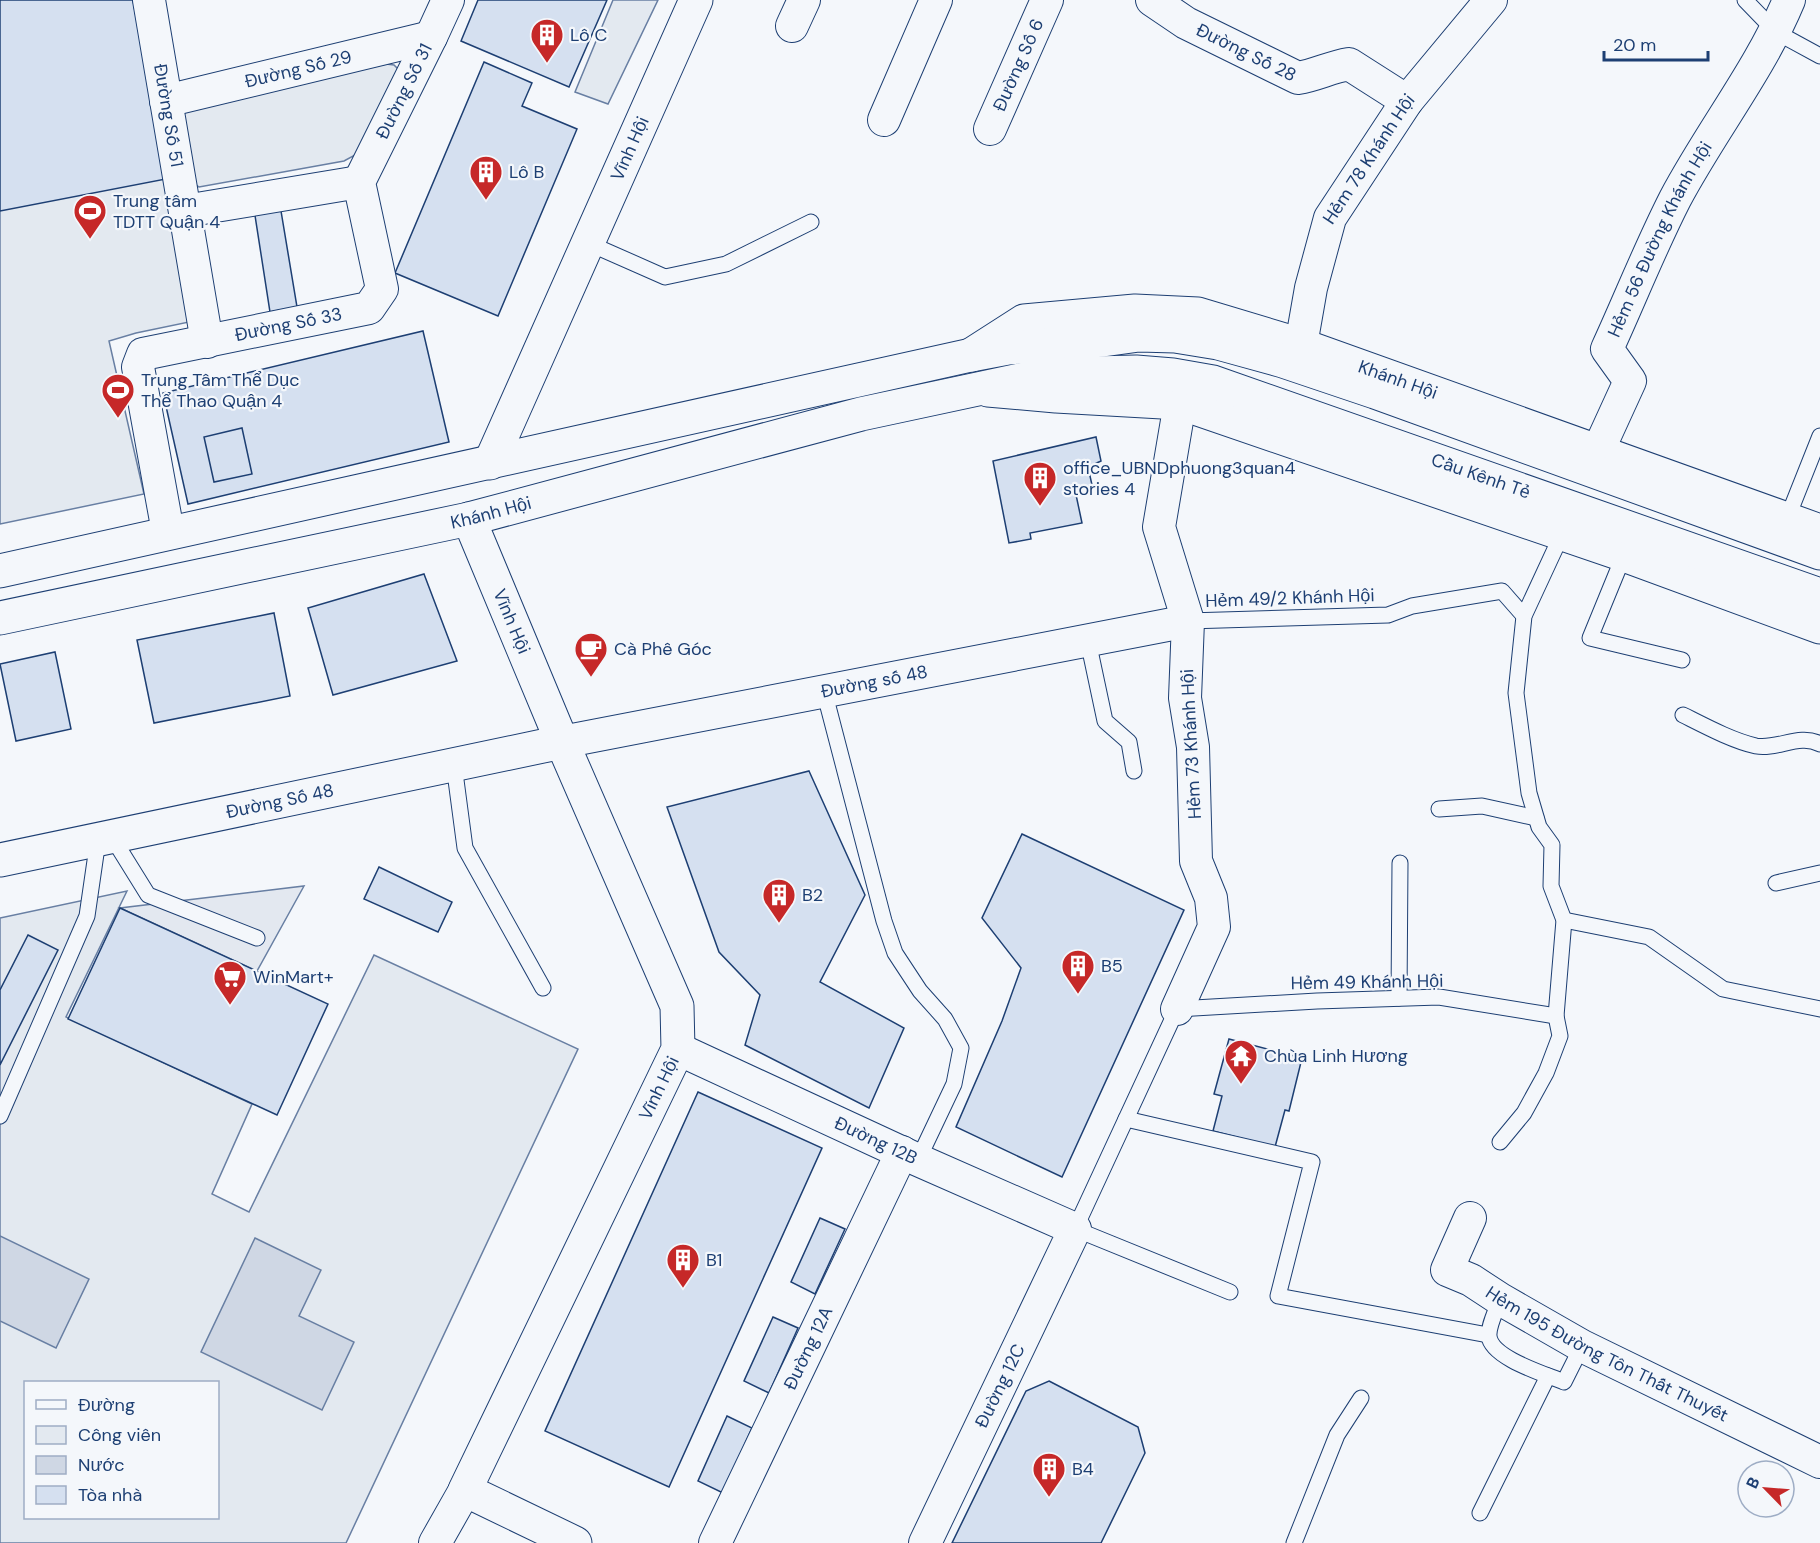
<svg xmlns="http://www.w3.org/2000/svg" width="1820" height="1543" font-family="'DM Sans',sans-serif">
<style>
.green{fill:#e3e9f0;stroke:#687fa3;stroke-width:1.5;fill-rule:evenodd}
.parking{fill:#e3e8f0;stroke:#687fa3;stroke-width:1.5}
.water{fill:#cfd7e4;stroke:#687fa3;stroke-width:1.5}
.building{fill:#d5e0f0;stroke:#1d3f73;stroke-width:1.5}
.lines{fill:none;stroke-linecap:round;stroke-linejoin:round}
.service-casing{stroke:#1d3f73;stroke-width:17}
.minor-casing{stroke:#1d3f73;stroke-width:34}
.tertiary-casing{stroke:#1d3f73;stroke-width:35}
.primary-casing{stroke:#1d3f73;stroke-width:35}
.service{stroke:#f4f7fb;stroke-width:15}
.minor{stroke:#f4f7fb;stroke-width:32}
.tertiary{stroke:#f4f7fb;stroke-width:33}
.primary{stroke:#f4f7fb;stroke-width:33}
.labels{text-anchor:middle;stroke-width:4.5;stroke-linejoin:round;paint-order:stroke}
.poi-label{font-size:18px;fill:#1d3f73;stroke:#f4f7fb;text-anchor:start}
.street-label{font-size:18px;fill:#1d3f73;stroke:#f4f7fb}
</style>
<rect width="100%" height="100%" fill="#f4f7fb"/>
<g class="green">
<polygon points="0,0 141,0 194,321 136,333 109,341 144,494 0,524"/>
<polygon points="613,0 658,0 608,104 575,92"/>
<polygon points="386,64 394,65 399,70 357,154 344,161 199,187 190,182 178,116 185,107"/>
<path d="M127 891 66 1017 252 1104 212 1194 249 1212 374 955 578 1049 346 1543H0V918ZM26 1382H218V1518H26Z"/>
</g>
<polygon class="parking" points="304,886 257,971 120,908"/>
<g class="water">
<polygon points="0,1236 89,1279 56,1348 0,1321"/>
<polygon points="255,1238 321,1270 299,1316 354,1342 322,1410 201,1352"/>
</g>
<g class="building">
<polygon points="0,0 133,0 166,179 0,211"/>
<polygon points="478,0 607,0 569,87 461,41"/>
<polygon points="484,62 532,83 522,106 577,129 498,316 395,273"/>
<polygon points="280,205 297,307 270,312 254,209"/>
<polygon points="423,331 449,442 188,504 163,393"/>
<polygon points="242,428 252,474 214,482 204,437"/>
<polygon points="1096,437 1101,461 1088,467 1092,485 1075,490 1082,523 1030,533 1031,539 1009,543 993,461"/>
<polygon points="424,574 457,661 333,695 308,608"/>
<polygon points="274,613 290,696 154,723 137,640"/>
<polygon points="55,652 71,729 16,741 0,664"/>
<polygon points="809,771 865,895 820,982 904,1028 869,1108 745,1045 760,995 719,952 667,807"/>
<polygon points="1022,834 1184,910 1062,1177 956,1127 1002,1021 1021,968 982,918"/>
<polygon points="379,867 452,902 438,932 364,899"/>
<polygon points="120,908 328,1004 277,1115 68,1019"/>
<polygon points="28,935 58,950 0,1065 0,990"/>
<polygon points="1229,1039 1302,1058 1289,1111 1285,1110 1275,1147 1213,1131 1222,1096 1214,1094"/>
<polygon points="698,1092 822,1148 669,1487 545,1431"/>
<polygon points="820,1218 845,1229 815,1294 791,1282"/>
<polygon points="773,1317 798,1328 769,1393 744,1381"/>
<polygon points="1049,1381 1138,1427 1145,1453 1101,1543 952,1543 1026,1391"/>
<polygon points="727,1416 752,1428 723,1493 698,1481"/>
</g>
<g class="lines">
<g class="service-casing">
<g id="service">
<polyline points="1745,0 1776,32 1820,56"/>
<polyline points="588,243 665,277 726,264 811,222"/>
<polyline points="1787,519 1820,436"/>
<polyline points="1624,555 1590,638 1682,660"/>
<polyline points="1188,621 1388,615 1412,606 1502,591 1524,616"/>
<polyline points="1088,641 1105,721 1129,742 1134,771"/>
<polyline points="824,691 884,921 895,953 920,991 945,1019 961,1048 954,1084 918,1160"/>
<path d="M1683 715C1705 726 1733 741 1756 746 1777 750 1800 733 1820 744"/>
<polyline points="454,765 465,848 543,988"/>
<polyline points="1439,809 1482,806 1536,818"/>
<polyline points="112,837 148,895 257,938"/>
<polyline points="1776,883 1820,873"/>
<polyline points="1564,920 1649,937 1723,989 1820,1009"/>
<polyline points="1399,998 1400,863"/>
<polyline points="0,1116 87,916 98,840"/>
<polyline points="1126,1119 1312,1162 1278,1296 1488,1335"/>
<polyline points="1500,1142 1524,1113 1546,1073 1560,1036 1556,1016 1564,920 1551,886 1552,845 1539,827 1529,793 1516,693 1524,616 1562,534"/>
<polyline points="1230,1292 1075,1229 1177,1009 1317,1001 1439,997 1556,1016"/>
<path d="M1500 1299C1497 1309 1488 1326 1489 1336 1491 1358 1545 1374 1564 1382L1582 1346"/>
<polyline points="1480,1513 1548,1376"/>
<polyline points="1294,1543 1337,1435 1361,1398"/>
</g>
</g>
<g class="minor-casing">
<g id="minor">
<path id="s1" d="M149 0 207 342"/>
<path id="s2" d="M1152 0 1186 23 1298 78C1316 75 1331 67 1349 64L1407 101"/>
<polyline points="792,26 804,0"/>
<path id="s3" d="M166 101 431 37"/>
<polyline points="884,120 936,0"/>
<path id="s4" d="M990 129 1047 0"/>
<polyline points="185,211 359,182"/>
<path id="s5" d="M1301 345 1311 288 1330 218 1407 101 1491 0"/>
<path id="s6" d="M1598 451 1630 381 1607 349C1630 299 1650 248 1675 199 1711 131 1760 70 1789 0"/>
<path id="s7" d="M168 532 138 367 143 354 369 308 382 289 359 182 431 37 448 0"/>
<path id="s8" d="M562 742 1188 621"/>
<polyline points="1177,1009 1214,927 1211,898 1196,861 1193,747 1185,698 1188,621 1159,527 1180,403"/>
<path id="s9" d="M678 1049 918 1160 1075 1229 925 1543"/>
<path id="s10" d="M1470 1218 1447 1270 1471 1280 1500 1299 1582 1346 1820 1462"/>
<polyline points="435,1543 465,1490"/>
<path id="s11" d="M715 1543 902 1152"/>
</g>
</g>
<g class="tertiary-casing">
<g id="tertiary">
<path id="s12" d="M971 355 1024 321 1135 311 1198 314 1301 345 1820 531"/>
<polyline points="988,390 1056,396 1180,403 1624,555 1820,627"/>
<path id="s13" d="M490 463 696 0"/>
<path id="s14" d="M469 519 562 742 677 1006 678 1049 465 1490 575 1543"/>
<path id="s15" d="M0 860 562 742"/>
</g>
</g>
<g class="primary-casing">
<g id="primary">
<polyline points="0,571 971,355 1008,348 1103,340 1139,335 1175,336 1218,343 1283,361 1375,392 1820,553"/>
<path id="s16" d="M0 618 469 519 861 414 1048 374 1136 372 1173 375 1213 382 1820 595"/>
</g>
</g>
<use href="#service" class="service"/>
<use href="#minor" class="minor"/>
<use href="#tertiary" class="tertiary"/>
<use href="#primary" class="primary"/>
</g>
<defs>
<g id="building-pin" transform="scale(1.725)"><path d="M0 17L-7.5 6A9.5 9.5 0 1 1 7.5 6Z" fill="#c62828" stroke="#f4f7fb"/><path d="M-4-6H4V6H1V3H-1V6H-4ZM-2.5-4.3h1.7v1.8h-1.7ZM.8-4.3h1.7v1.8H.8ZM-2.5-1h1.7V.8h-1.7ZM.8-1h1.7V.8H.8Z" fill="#fff"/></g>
<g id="stadium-pin" transform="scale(1.725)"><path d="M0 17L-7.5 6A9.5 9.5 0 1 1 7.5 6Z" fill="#c62828" stroke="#f4f7fb"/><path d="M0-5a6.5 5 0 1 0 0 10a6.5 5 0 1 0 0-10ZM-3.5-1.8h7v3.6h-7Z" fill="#fff"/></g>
<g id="cafe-pin" transform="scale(1.725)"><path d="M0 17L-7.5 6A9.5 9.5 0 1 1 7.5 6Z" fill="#c62828" stroke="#f4f7fb"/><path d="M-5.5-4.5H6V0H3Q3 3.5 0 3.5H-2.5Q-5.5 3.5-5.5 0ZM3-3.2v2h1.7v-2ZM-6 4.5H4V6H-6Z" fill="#fff"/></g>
<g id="supermarket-pin" transform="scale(1.725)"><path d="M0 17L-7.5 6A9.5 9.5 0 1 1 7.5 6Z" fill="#c62828" stroke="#f4f7fb"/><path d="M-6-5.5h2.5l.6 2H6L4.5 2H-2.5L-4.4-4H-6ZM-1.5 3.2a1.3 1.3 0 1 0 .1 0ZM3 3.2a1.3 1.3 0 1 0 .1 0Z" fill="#fff"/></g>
<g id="temple-pin" transform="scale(1.725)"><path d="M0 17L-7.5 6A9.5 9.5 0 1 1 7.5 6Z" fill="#c62828" stroke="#f4f7fb"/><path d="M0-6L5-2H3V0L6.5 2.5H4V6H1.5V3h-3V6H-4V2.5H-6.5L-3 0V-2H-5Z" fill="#fff"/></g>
</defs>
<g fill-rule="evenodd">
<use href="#building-pin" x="547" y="35"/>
<use href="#building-pin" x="486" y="172"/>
<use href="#stadium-pin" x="90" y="211"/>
<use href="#stadium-pin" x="118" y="390"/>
<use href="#building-pin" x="1040" y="478"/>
<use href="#cafe-pin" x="591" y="649"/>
<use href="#building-pin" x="779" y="895"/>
<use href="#building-pin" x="1078" y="966"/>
<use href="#supermarket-pin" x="230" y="977"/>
<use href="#temple-pin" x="1241" y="1056"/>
<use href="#building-pin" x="683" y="1260"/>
<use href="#building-pin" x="1049" y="1469"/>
</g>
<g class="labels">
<g class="poi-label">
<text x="570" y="41">Lô C</text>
<text x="509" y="178">Lô B</text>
<text x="113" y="207">Trung tâm<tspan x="113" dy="21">TDTT Quận 4</tspan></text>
<text x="141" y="386">Trung Tâm Thể Dục<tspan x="141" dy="21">Thể Thao Quận 4</tspan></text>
<text x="1063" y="474">office_UBNDphuong3quan4<tspan x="1063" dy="21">stories 4</tspan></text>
<text x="614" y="655">Cà Phê Góc</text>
<text x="802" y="901">B2</text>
<text x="1101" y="972">B5</text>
<text x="253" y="983">WinMart+</text>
<text x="1264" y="1062">Chùa Linh Hương</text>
<text x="706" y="1266">B1</text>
<text x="1072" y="1475">B4</text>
</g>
<g class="street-label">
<text dy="6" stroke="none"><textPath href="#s2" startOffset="108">Đường Số 28</textPath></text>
<text dy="6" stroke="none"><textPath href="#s4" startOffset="70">Đường Số 6</textPath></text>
<text dy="6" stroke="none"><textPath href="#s3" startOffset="136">Đường Số 29</textPath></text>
<text dy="6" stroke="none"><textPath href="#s7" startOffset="646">Đường Số 31</textPath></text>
<text dy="6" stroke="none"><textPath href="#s1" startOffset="117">Đường Số 51</textPath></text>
<text dy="6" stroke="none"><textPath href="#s13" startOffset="344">Vĩnh Hội</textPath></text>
<text dy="6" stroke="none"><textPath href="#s5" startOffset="201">Hẻm 78 Khánh Hội</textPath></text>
<text dy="6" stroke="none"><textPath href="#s6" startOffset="238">Hẻm 56 Đường Khánh Hội</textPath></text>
<text dy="6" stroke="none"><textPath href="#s7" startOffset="330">Đường Số 33</textPath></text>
<text dy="6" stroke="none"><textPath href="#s12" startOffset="448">Khánh Hội</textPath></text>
<text dy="6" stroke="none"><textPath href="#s16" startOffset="1526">Cầu Kênh Tẻ</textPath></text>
<text dy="6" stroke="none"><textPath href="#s16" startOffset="502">Khánh Hội</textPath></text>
<text transform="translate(1290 598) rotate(-2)" y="6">Hẻm 49/2 Khánh Hội</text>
<text dy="6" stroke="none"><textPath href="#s14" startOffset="111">Vĩnh Hội</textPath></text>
<text dy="6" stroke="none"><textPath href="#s8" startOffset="318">Đường số 48</textPath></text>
<text transform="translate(1191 744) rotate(-93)" y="6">Hẻm 73 Khánh Hội</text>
<text dy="6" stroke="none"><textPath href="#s15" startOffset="286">Đường Số 48</textPath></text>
<text transform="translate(1367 982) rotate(-1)" y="6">Hẻm 49 Khánh Hội</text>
<text transform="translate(659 1088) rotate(-64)" y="6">Vĩnh Hội</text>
<text dy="6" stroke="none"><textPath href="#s9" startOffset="218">Đường 12B</textPath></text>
<text dy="6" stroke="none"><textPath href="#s11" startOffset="216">Đường 12A</textPath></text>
<text dy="6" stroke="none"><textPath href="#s10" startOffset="238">Hẻm 195 Đường Tôn Thất Thuyết</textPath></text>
<text transform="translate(1000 1386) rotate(-64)" y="6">Đường 12C</text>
</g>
</g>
<rect x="24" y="1381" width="195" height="138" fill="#f4f7fb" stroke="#9eadc5" stroke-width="1.5"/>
<rect x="36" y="1400" width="30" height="9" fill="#f4f7fb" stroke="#9eadc5" stroke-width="1.5"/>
<text x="78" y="1411" font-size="18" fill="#1d3f73">Đường</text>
<rect x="36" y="1426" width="30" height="18" fill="#e3e9f0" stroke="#9eadc5" stroke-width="1.5"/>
<text x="78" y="1441" font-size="18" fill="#1d3f73">Công viên</text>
<rect x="36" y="1456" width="30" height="18" fill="#cfd7e4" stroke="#9eadc5" stroke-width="1.5"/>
<text x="78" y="1471" font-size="18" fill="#1d3f73">Nước</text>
<rect x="36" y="1486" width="30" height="18" fill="#d5e0f0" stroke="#9eadc5" stroke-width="1.5"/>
<text x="78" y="1501" font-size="18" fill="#1d3f73">Tòa nhà</text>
<g transform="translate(1766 1489) rotate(295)"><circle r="28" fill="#f4f7fb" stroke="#9eadc5" stroke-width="1.5"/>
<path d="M0-4.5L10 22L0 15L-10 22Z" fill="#c62828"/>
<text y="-9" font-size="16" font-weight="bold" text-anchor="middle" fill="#1d3f73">B</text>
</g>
<path d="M1604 51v9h104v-9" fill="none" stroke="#1d3f73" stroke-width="3"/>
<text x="1613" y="51" font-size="18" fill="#1d3f73" stroke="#f4f7fb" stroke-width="4.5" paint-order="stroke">20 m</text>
</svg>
